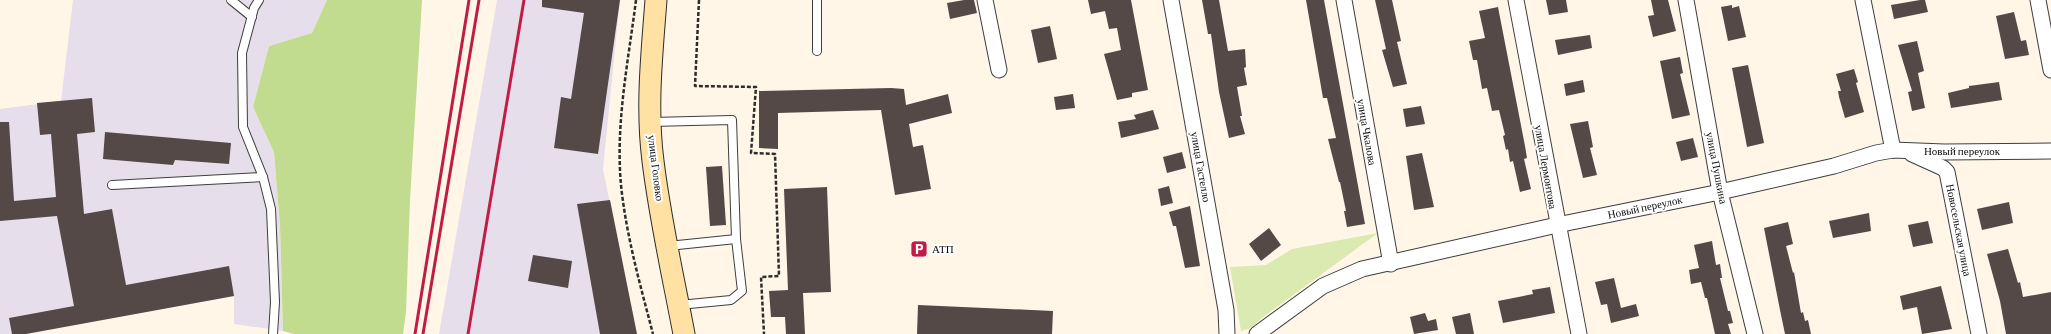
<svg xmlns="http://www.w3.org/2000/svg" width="2051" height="334" font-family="'Crimson Pro',serif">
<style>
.industrial{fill:#e7deeb}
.green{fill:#daeab1}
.forest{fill:#c1dc8f}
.building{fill:#544947}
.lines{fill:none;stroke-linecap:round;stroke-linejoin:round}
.service-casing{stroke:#3e3e3e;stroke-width:10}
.minor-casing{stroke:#3e3e3e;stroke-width:17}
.secondary-casing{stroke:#2d2d2d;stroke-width:23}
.path{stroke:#2d2d2d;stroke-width:2.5;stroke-dasharray:4 2;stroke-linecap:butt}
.service{stroke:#fff;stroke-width:8}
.minor{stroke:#fff;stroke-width:15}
.secondary{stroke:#ffe2a3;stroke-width:21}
.rail{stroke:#c01d46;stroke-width:3}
.labels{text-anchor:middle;stroke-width:4;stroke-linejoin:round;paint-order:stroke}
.street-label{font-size:11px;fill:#0b0b0b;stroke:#fff}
.poi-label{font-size:11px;fill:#0b0b0b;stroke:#fff;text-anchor:start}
</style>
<rect width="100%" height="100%" fill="#fff6e8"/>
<g class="industrial">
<polygon points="73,0 327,0 312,33 269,46 253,107 274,152 280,226 283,331 234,324 234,296 26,334 0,334 0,109 61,101"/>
<polygon points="497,0 620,0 603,169 637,334 439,334"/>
</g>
<polygon class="green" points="1378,233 1263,317 1251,328 1241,331 1230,267 1266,265 1292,249"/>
<polygon class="forest" points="327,0 422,0 410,200 406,312 403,334 294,334 283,331 280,226 274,152 253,107 269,46 312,33"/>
<g class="building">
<polygon points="542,0 620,0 598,154 554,148 561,97 571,99 584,13 542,7"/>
<polygon points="964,0 974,0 977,13 950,19 947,3"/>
<polygon points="1088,0 1131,0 1148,90 1132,93 1132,97 1117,100 1104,54 1121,50 1117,28 1109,29 1105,11 1091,14"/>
<polygon points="1202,0 1219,0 1228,51 1245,49 1246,67 1244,68 1247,85 1237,87 1242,116 1240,116 1245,134 1229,138 1219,92 1211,34 1208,34"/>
<polygon points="1306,0 1324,0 1365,224 1347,227 1344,211 1346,211 1340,182 1339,182 1328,139 1336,138 1327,98 1323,98"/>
<polygon points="1375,0 1392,0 1401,41 1397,42 1407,84 1393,87 1382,50 1386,49"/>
<polygon points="1546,0 1566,0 1568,12 1549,15"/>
<polygon points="1651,0 1668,0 1676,31 1653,37 1648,16 1654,15"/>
<polygon points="1920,0 1925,0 1928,12 1894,19 1891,5"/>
<polygon points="1732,5 1732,8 1739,6 1746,37 1728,41 1721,7"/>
<polygon points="1498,7 1525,146 1527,158 1524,159 1531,189 1520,192 1513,161 1510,162 1508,149 1506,150 1503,136 1505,135 1499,110 1492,111 1487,88 1482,89 1477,60 1473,60 1469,41 1485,38 1479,11"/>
<polygon points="2014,12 2021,41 2026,40 2029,55 2005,59 1996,16"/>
<polygon points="1050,26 1057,59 1038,63 1031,30"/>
<polygon points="1590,35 1592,48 1558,55 1555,40"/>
<polygon points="1917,41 1924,71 1918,73 1925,108 1912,111 1908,92 1912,91 1898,45"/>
<polygon points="1680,57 1683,73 1680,74 1690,115 1672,119 1660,61"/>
<polygon points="1748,65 1764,143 1747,147 1732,68"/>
<polygon points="1854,69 1858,82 1856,83 1864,112 1845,118 1839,97 1838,91 1841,91 1836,74"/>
<polygon points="1583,80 1585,92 1566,96 1564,84"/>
<polygon points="1999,82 2002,100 1951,108 1948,93 1969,88 1969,86"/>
<polygon points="891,88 904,89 906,105 948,94 952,113 909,124 913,147 923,145 931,189 895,195 881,110 778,113 778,149 759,148 759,91"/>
<polygon points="1073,94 1075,108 1056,110 1054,97"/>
<polygon points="92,98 95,132 77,134 84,214 112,209 126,285 229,266 234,296 26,334 12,334 9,318 74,306 57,216 0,221 0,122 9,122 14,201 56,197 51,134 40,135 37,103"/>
<polygon points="1421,106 1425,124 1406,127 1403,109"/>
<polygon points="1153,110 1159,129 1121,138 1118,122 1136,119 1134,115"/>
<polygon points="1588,121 1593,147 1590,148 1597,175 1583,178 1570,124"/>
<polygon points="105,132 231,143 229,164 175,160 173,165 103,159"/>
<polygon points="1693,138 1698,157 1681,161 1676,142"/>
<polygon points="1182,152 1186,168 1167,173 1163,157"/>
<polygon points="1422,153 1434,207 1414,210 1406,156"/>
<polygon points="722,166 726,225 710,226 706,167"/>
<polygon points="1169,186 1173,203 1161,206 1158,189"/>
<polygon points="827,187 831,292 803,293 805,334 786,334 785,317 771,317 769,291 788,290 784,189"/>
<polygon points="610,200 637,334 600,334 577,204"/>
<polygon points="2009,202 2013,223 1982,230 1977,209"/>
<polygon points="1190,206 1200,266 1185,268 1176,226 1173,226 1169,212"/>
<polygon points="1869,213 1871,231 1833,238 1829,221"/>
<polygon points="1928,221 1933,243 1913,247 1908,225"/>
<polygon points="1788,222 1793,244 1786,246 1793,273 1794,272 1801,313 1803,312 1805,321 1808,320 1811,334 1785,334 1780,310 1764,228"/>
<polygon points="1269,228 1281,245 1261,261 1249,244"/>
<polygon points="1712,241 1716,265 1720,264 1722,278 1720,278 1728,311 1730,311 1733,323 1728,324 1731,334 1715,334 1707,298 1705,298 1701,282 1691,284 1689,270 1699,268 1694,245"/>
<polygon points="2008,249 2018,283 2020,282 2023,297 2051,292 2051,334 2006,334 2000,301 1987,254"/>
<polygon points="533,255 572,261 568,288 528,281"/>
<polygon points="1614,278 1621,308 1636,304 1639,316 1611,323 1607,304 1601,305 1595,282"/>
<polygon points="1941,286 1952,329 1922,334 1917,307 1903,310 1900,296"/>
<polygon points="1550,287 1555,313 1503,323 1498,301 1533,294 1532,290"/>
<polygon points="918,305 1053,311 1052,334 917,334"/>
<polygon points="1425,313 1428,321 1436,319 1438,330 1414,334 1410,317"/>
<polygon points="1470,313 1474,334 1456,334 1452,317"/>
</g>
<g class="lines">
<g class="service-casing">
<g id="service">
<polyline points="231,0 252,17"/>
<polyline points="259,0 254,8 242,53 243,127 263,177 271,209 275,302 273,334"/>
<polyline points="817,0 817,51"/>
<polyline points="651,122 732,120 736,239 668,246"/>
<polyline points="112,185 263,177"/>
<polyline points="679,305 731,300 742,291 736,239"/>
</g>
</g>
<g class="minor-casing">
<g id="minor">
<polyline points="985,0 999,70"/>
<polyline points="1171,0 1226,310 1227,334"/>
<polyline points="1344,0 1391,264"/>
<polyline points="1516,0 1579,334"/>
<polyline points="1686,0 1720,192 1755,334"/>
<polyline points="1863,0 1893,150"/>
<polyline points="2038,0 2051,70"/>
<polyline points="1912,154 1943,168 1947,172 1979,334"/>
<polyline points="1257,334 1323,286 1362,269 1557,225 1720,192 1834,166 1876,153 1893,150 1944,152 2051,151"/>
</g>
</g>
<g class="secondary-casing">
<path id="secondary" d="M656 0C652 53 646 107 653 161 660 219 673 276 684 334"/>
</g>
<g class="path">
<path d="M636 0C628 64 614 130 622 194 628 242 641 288 653 334"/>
<polyline points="699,0 695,86 756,87 751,153 775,154 779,276 761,277 764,334"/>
</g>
<use href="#service" class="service"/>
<use href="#minor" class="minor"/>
<use href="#secondary" class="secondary"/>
<g class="rail">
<polyline points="415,334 469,0"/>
<polyline points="423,334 479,0"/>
<polyline points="468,334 524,0"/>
</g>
</g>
<defs>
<g id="parking-square" transform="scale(0.9)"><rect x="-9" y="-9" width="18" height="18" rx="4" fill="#c01d46" stroke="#fff"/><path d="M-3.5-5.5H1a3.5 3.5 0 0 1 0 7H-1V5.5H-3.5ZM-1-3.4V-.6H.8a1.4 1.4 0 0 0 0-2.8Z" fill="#fff"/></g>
</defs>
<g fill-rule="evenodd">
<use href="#parking-square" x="919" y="249"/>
</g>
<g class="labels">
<g class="street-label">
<text transform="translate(1367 132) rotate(80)" y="4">улица Чкалова</text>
<text x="1962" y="155">Новый переулок</text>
<text transform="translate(1201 167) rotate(80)" y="4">улица Гастелло</text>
<text transform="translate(1546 167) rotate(80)" y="4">улица Лермонтова</text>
<text transform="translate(656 168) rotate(83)" y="4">улица Головко</text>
<text transform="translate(1717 168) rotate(79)" y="4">улица Пушкина</text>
<text transform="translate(1645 207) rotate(-12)" y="4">Новый переулок</text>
<text transform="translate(1959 230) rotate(79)" y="4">Новосельская улица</text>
</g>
<g class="poi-label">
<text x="932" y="253">АТП</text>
</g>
</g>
</svg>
